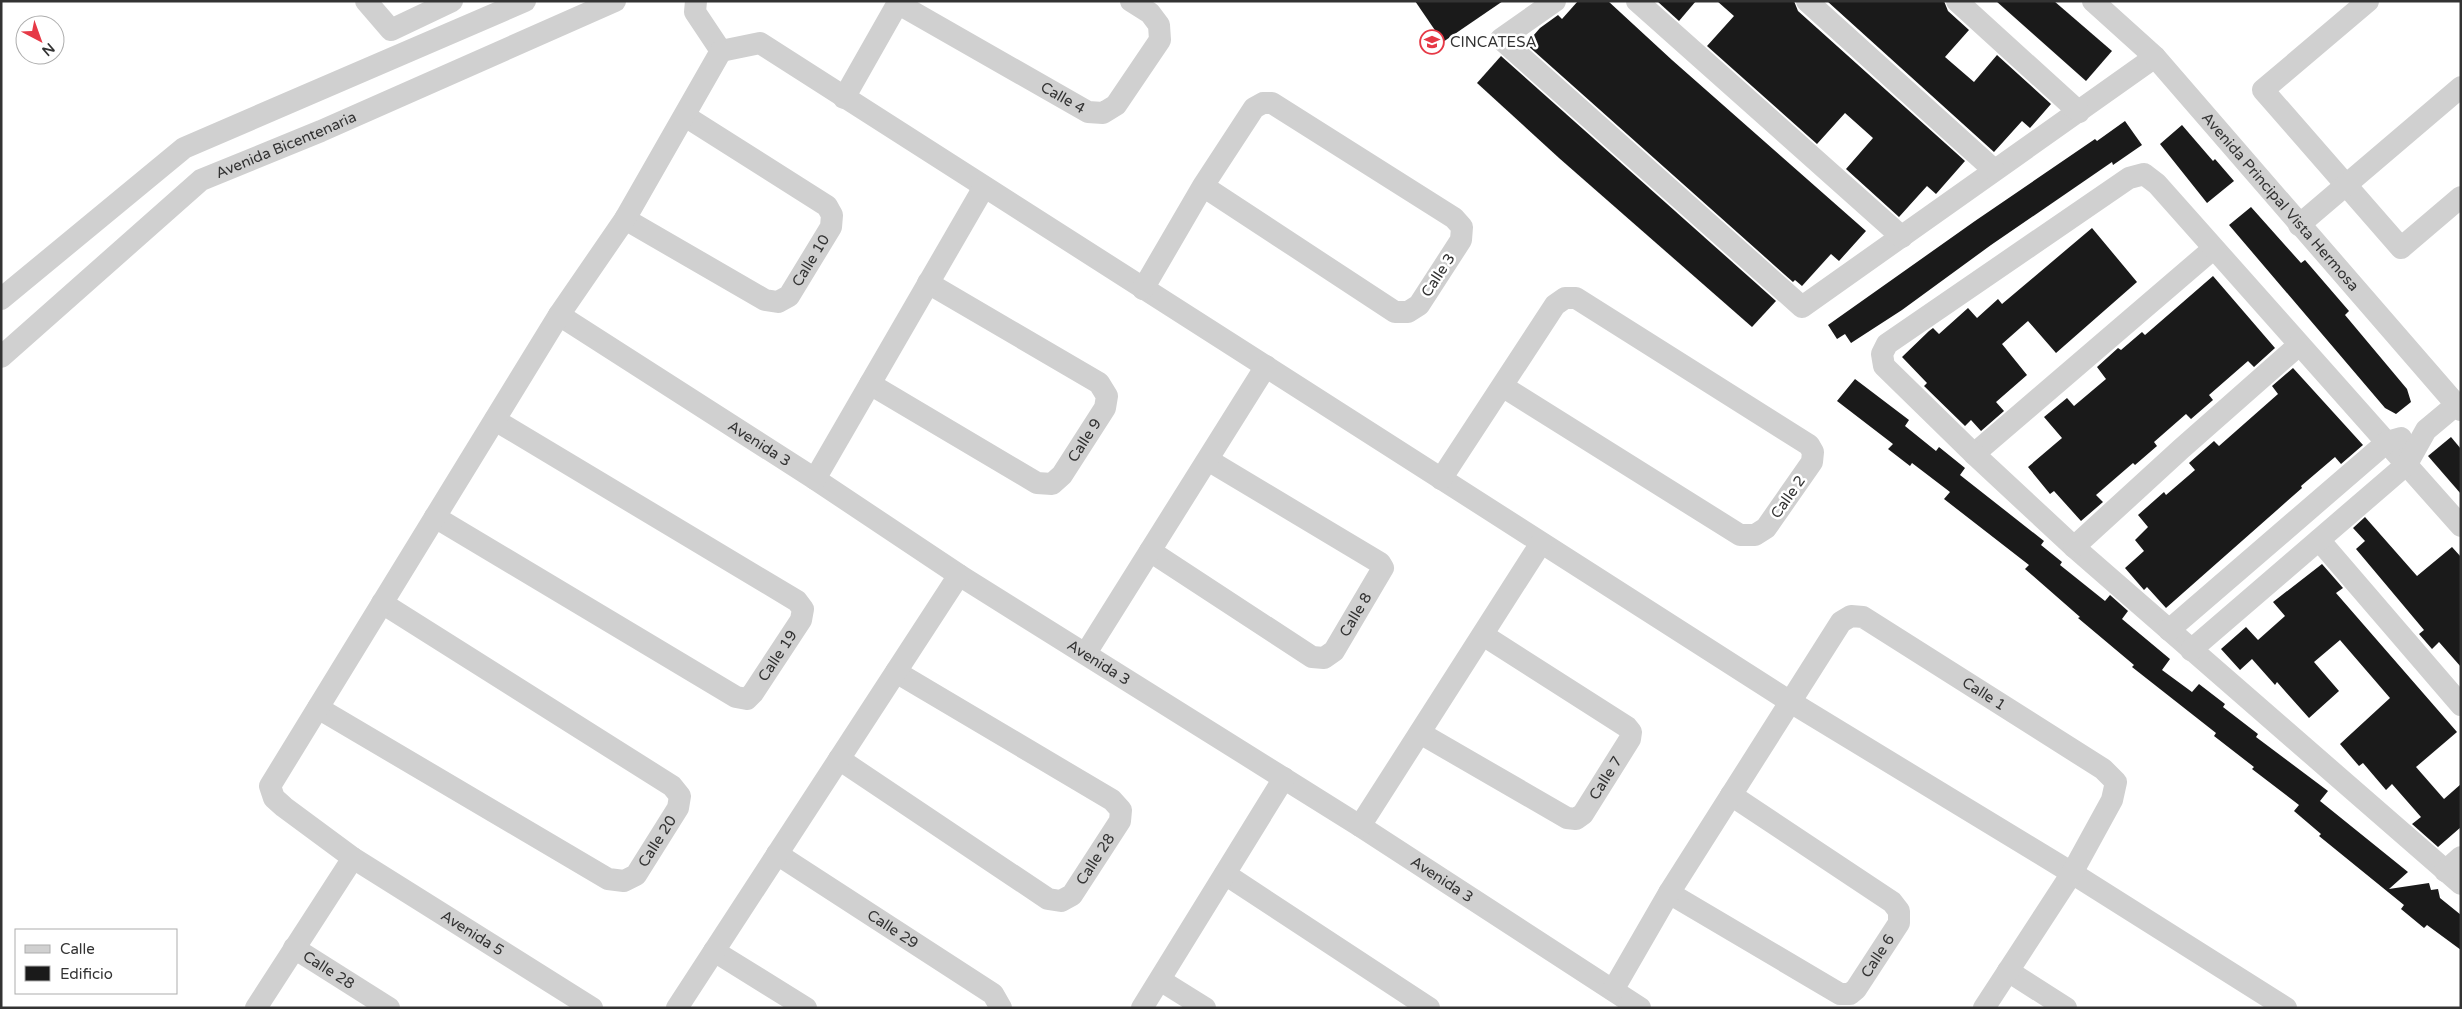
<svg xmlns="http://www.w3.org/2000/svg" width="2462" height="1009" font-family="'Varela Round',sans-serif">
<style>
.building{fill:#1a1a1a}
.lines{fill:none;stroke-linecap:round;stroke-linejoin:round}
.minor{stroke:#d0d0d0;stroke-width:22}
.labels{text-anchor:middle;stroke-width:5;stroke-linejoin:round;paint-order:stroke}
.poi-label{font-size:15px;fill:#333;stroke:#fff;text-anchor:start}
.street-label{font-size:15px;fill:#333;stroke:#fff}
</style>
<rect width="100%" height="100%" fill="#fff"/>
<g class="building">
<polygon points="1415,1 1503,1 1443,42"/>
<polygon points="1578,1 1608,1 1672,60 1866,231 1839,261 1831,254 1802,286 1795,280 1793,282 1526,44 1540,28 1558,15 1562,19"/>
<polygon points="1657,1 1696,1 1679,21"/>
<polygon points="1717,1 1794,1 1798,11 1965,161 1936,194 1927,186 1899,217 1846,169 1873,138 1845,113 1817,144 1707,46 1734,16"/>
<polygon points="1827,1 1944,1 1948,11 1969,30 1945,57 1974,82 1997,55 2051,104 2030,128 2022,121 1994,152"/>
<polygon points="1996,1 2054,1 2112,51 2086,81"/>
<polygon points="1501,56 1776,301 1752,327 1559,158 1477,83"/>
<polygon points="2125,121 2142,145 2113,165 2112,162 1991,245 1902,310 1851,343 1845,334 1837,339 1828,325 1975,221 2095,139 2097,141"/>
<polygon points="2182,125 2213,161 2215,159 2234,181 2207,203 2160,144"/>
<polygon points="2251,207 2301,263 2305,260 2349,311 2345,315 2407,389 2411,402 2396,414 2385,408 2229,225"/>
<polygon points="2092,228 2137,282 2056,353 2028,321 2002,344 2027,375 1996,402 2004,411 1981,431 1971,420 1965,426 1924,386 1927,383 1902,357 1929,331 1933,328 1939,334 1968,308 1977,318 1998,299 2002,304"/>
<polygon points="2213,276 2275,348 2254,367 2248,361 2209,395 2213,400 2191,419 2186,414 2154,442 2157,446 2135,465 2133,463 2096,495 2103,502 2081,521 2054,491 2050,494 2028,467 2062,438 2044,417 2067,398 2074,406 2106,379 2097,367 2118,348 2121,350 2142,332 2145,335"/>
<polygon points="2293,368 2363,445 2341,464 2335,457 2301,486 2302,488 2166,608 2147,587 2144,590 2125,568 2144,551 2135,540 2148,527 2138,515 2164,492 2166,495 2195,470 2189,463 2214,441 2219,446 2278,394 2272,386"/>
<polygon points="1855,379 1909,420 1905,426 1936,451 1939,447 1965,468 1960,475 2044,541 2041,545 2062,562 2060,565 2105,601 2110,595 2128,611 2122,619 2170,659 2162,670 2192,692 2199,684 2225,704 2223,707 2258,734 2256,737 2328,791 2320,801 2408,872 2389,889 2429,883 2431,890 2438,889 2440,898 2461,915 2461,950 2427,925 2424,928 2401,909 2404,905 2319,836 2321,834 2294,811 2299,805 2252,769 2254,767 2214,736 2216,733 2132,667 2134,665 2078,618 2080,617 2025,569 2029,565 1944,499 1950,492 1912,463 1910,466 1888,449 1893,444 1837,401"/>
<polygon points="2451,437 2461,449 2461,494 2428,456"/>
<polygon points="2365,517 2417,576 2452,547 2461,557 2461,667 2439,642 2432,649 2419,634 2424,630 2356,549 2365,541 2353,528"/>
<polygon points="2322,564 2343,588 2336,593 2457,732 2416,767 2444,799 2461,784 2461,827 2438,847 2412,824 2421,817 2392,784 2386,790 2363,763 2359,766 2340,744 2390,698 2340,640 2314,662 2339,691 2309,718 2277,682 2275,685 2252,659 2240,670 2221,649 2246,627 2258,640 2285,616 2273,602"/>
</g>
<g class="lines">
<g class="minor">
<polyline points="366,1 391,30 452,1"/>
<polyline points="696,1 695,12 721,51"/>
<polyline points="1555,1 1501,39 1802,307 2155,57"/>
<polyline points="1637,1 1902,237"/>
<polyline points="1807,1 1994,170"/>
<polyline points="1957,1 2079,112"/>
<path id="s1" d="M2093 1 2155 57 2461 410"/>
<polyline points="2368,1 2263,90 2401,248 2461,197"/>
<path id="s2" d="M897 3 1088 112 1103 113 1116 105 1160 40 1159 25 1150 13 1131 1"/>
<polyline points="721,51 760,43 1789,701 2072,873 2286,1008"/>
<polyline points="844,98 899,1"/>
<path id="s3" d="M625 219 765 300 778 302 789 296 831 227 832 215 827 206 685 116"/>
<polyline points="2299,225 2461,87"/>
<polyline points="1143,289 1203,186 1254,108 1263,103 1272,103 1454,218 1462,227 1461,240 1419,305 1408,312 1395,312 1203,186"/>
<polyline points="1,299 184,148 525,1"/>
<path id="s4" d="M559 315 815 479 959 575 1360 826 1640 1008"/>
<path id="s5" d="M1 357 201 180 321 131 615 1"/>
<path id="s6" d="M870 384 1037 483 1052 484 1062 475 1105 408 1107 396 1099 383 928 283"/>
<polyline points="1974,454 2213,249"/>
<polyline points="815,479 984,187"/>
<polyline points="1441,479 1555,305 1565,298 1576,298 1809,445 1813,452 1812,462 1766,528 1755,535 1740,535 1502,386"/>
<path id="s7" d="M435 517 736 697 747 699 753 693 801 620 803 609 797 601 495 420"/>
<polyline points="2461,526 2157,184 2144,174 2129,178 1887,344 1882,354 1884,366 1974,454 2074,547 2461,884"/>
<polyline points="2319,540 2461,705"/>
<polyline points="2074,547 2181,449 2299,345"/>
<path id="s8" d="M1150 551 1312 657 1324 658 1334 651 1383 568 1380 563 1208 460"/>
<polyline points="2169,630 2387,442 2401,438"/>
<polyline points="2191,650 2407,464 2426,430 2456,405"/>
<polyline points="1086,653 1266,366"/>
<path id="s9" d="M318 708 608 879 624 881 636 875 678 808 680 796 672 786 382 603"/>
<path id="s10" d="M1420 733 1567 818 1576 819 1583 814 1630 739 1631 732 1627 727 1483 635"/>
<path id="s11" d="M839 759 1048 899 1061 901 1072 895 1120 821 1121 810 1112 800 896 672"/>
<polyline points="1360,826 1541,543"/>
<path id="s12" d="M777 854 993 994 1001 1008"/>
<path id="s13" d="M353 858 592 1008"/>
<polyline points="2445,871 2461,857"/>
<polyline points="1225,874 1429,1008"/>
<path id="s14" d="M1669 893 1840 994H1850L1856 989 1899 923V911L1892 902 1731 795"/>
<path id="s15" d="M294 948 389 1008"/>
<polyline points="714,951 806,1008"/>
<polyline points="2008,971 2066,1008"/>
<polyline points="1160,980 1205,1008"/>
<path id="s16" d="M1613 990 1669 893 1841 622 1851 616 1863 617 2103 769 2116 782 2112 800 2072 873 1984 1008"/>
<polyline points="256,1008 353,858 284,807 274,798 270,786 559,315 625,219 721,51"/>
<polyline points="677,1008 959,575"/>
<polyline points="1142,1008 1284,778"/>
</g>
</g>
<defs>
<g id="school-ring" transform="scale(1.25)"><circle r="9.5" fill="#fff" stroke="#e63946" stroke-width="1.5"/><path d="M0-5L7-2L0 1L-7-2ZM-4 1L0 2.5L4 1V4Q0 6-4 4Z" fill="#e63946"/></g>
</defs>
<g fill-rule="evenodd">
<use href="#school-ring" x="1432" y="42"/>
</g>
<g class="labels">
<g class="poi-label">
<text x="1450" y="47">CINCATESA</text>
</g>
<g class="street-label">
<text dy="5" stroke="none"><textPath href="#s2" startOffset="191">Calle 4</textPath></text>
<text dy="5" stroke="none"><textPath href="#s5" startOffset="359">Avenida Bicentenaria</textPath></text>
<text dy="5" stroke="none"><textPath href="#s1" startOffset="275">Avenida Principal Vista Hermosa</textPath></text>
<text dy="5" stroke="none"><textPath href="#s3" startOffset="229">Calle 10</textPath></text>
<text transform="translate(1438 275) rotate(-57)" y="5">Calle 3</text>
<text dy="5" stroke="none"><textPath href="#s6" startOffset="264">Calle 9</textPath></text>
<text dy="5" stroke="none"><textPath href="#s4" startOffset="238">Avenida 3</textPath></text>
<text transform="translate(1788 497) rotate(-55)" y="5">Calle 2</text>
<text dy="5" stroke="none"><textPath href="#s8" startOffset="260">Calle 8</textPath></text>
<text dy="5" stroke="none"><textPath href="#s7" startOffset="415">Calle 19</textPath></text>
<text dy="5" stroke="none"><textPath href="#s4" startOffset="642">Avenida 3</textPath></text>
<text dy="5" stroke="none"><textPath href="#s16" startOffset="600">Calle 1</textPath></text>
<text dy="5" stroke="none"><textPath href="#s10" startOffset="230">Calle 7</textPath></text>
<text dy="5" stroke="none"><textPath href="#s9" startOffset="406">Calle 20</textPath></text>
<text dy="5" stroke="none"><textPath href="#s11" startOffset="320">Calle 28</textPath></text>
<text dy="5" stroke="none"><textPath href="#s4" startOffset="1048">Avenida 3</textPath></text>
<text dy="5" stroke="none"><textPath href="#s12" startOffset="138">Calle 29</textPath></text>
<text dy="5" stroke="none"><textPath href="#s13" startOffset="141">Avenida 5</textPath></text>
<text dy="5" stroke="none"><textPath href="#s14" startOffset="256">Calle 6</textPath></text>
<text dy="5" stroke="none"><textPath href="#s15" startOffset="41">Calle 28</textPath></text>
</g>
</g>
<rect width="2462" height="1009" fill="none" stroke="#333333" stroke-width="5"/>
<rect x="15" y="929" width="162" height="65" fill="#ffffff" stroke="#adadad"/>
<rect x="25" y="945" width="25" height="8" fill="#d0d0d0" stroke="#adadad"/>
<text x="60" y="954" font-size="15" fill="#333333">Calle</text>
<rect x="25" y="966" width="25" height="15" fill="#1a1a1a" stroke="#adadad"/>
<text x="60" y="979" font-size="15" fill="#333333">Edificio</text>
<g transform="translate(40 40) rotate(139)"><circle r="24" fill="#ffffff" stroke="#adadad"/>
<path d="M0-4L9 19L0 12L-9 19Z" fill="#e63946"/>
<text y="-8" font-size="14" font-weight="bold" text-anchor="middle" fill="#333333">N</text>
</g>
</svg>
